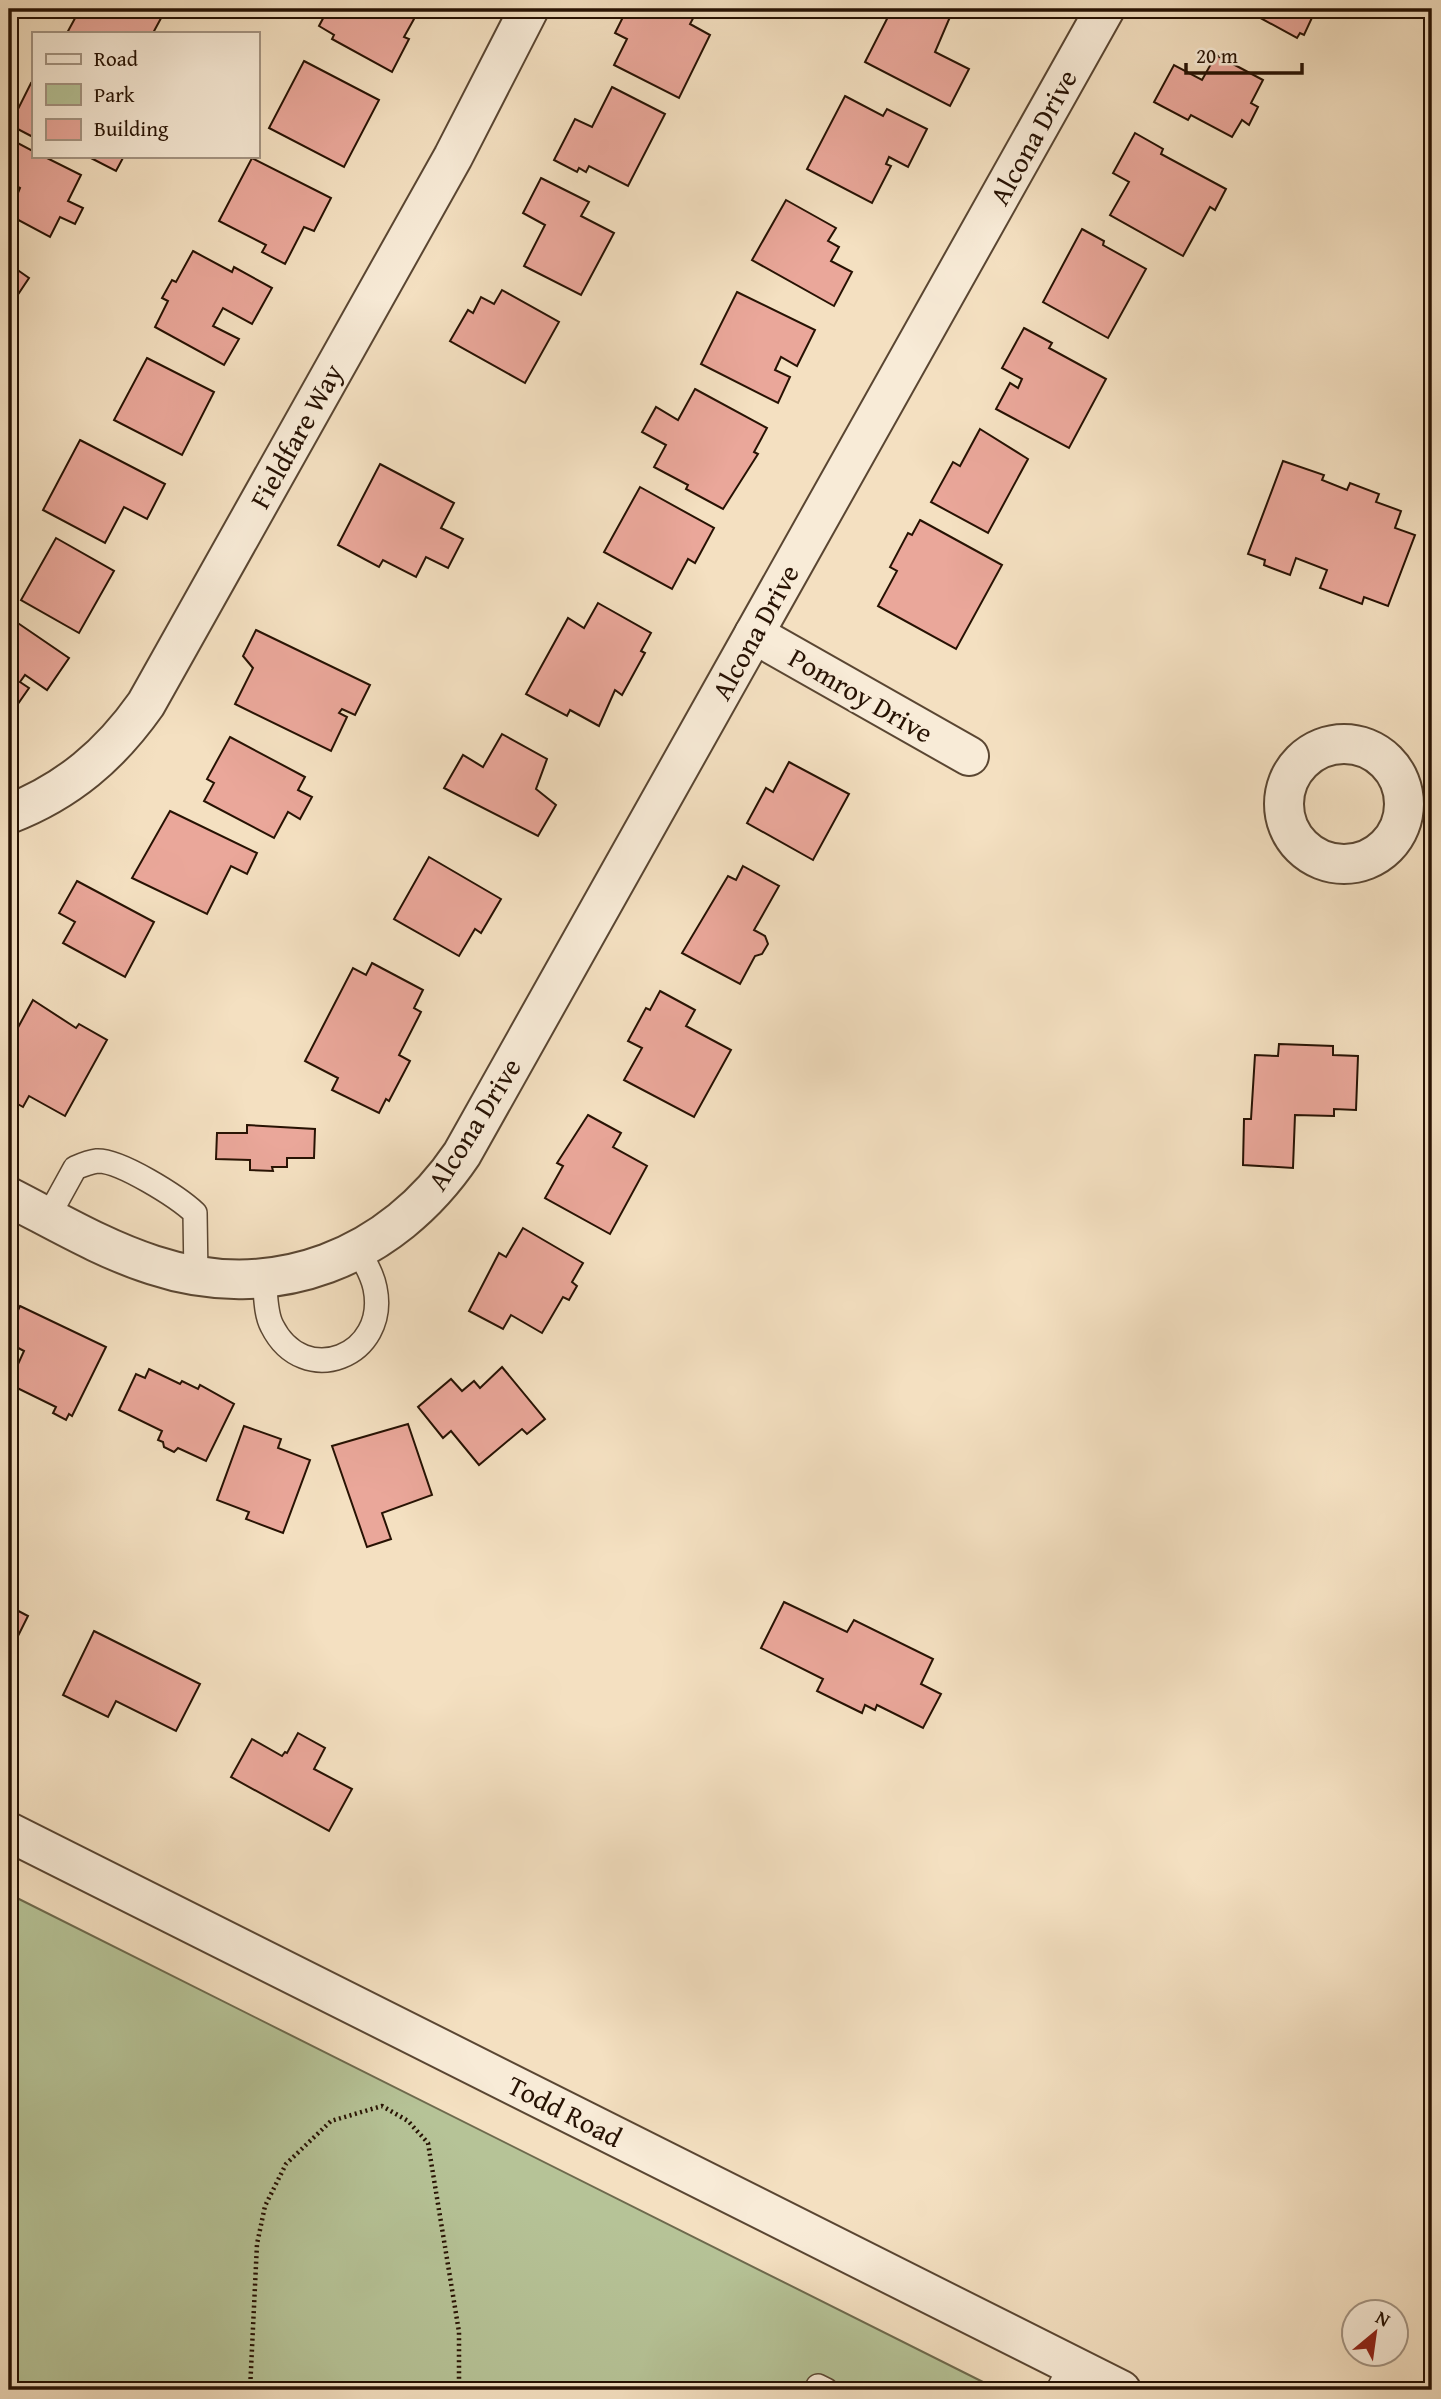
<svg xmlns="http://www.w3.org/2000/svg" width="1441" height="2399" font-family="'Gentium Book Plus',serif">
<style>
.green{fill:#b6c397;stroke:#6e6a4d;stroke-width:2}
.building{fill:#eaa79a;stroke:#271203;stroke-width:2}
.lines{fill:none;stroke-linecap:round;stroke-linejoin:round}
.service-casing{stroke:#5a4632;stroke-width:26}
.minor-casing{stroke:#5a4632;stroke-width:42}
.tertiary-casing{stroke:#5a4632;stroke-width:42}
.path{stroke:#271203;stroke-width:4.5;stroke-dasharray:2 3.5;stroke-linecap:butt}
.service{stroke:#f8ebd7;stroke-width:23}
.minor{stroke:#f8ebd7;stroke-width:38}
.tertiary{stroke:#f8ebd7;stroke-width:38}
.labels{text-anchor:middle;stroke-width:5;stroke-linejoin:round;paint-order:stroke}
.street-label{font-size:28px;fill:#271203;stroke:#f8ebd7}
</style>
<rect width="100%" height="100%" fill="#f4e0c1"/>
<filter id="stains"><feTurbulence type="fractalNoise" baseFrequency=".00286" numOctaves="4"/><feColorMatrix values="0 0 0 0 .2 0 0 0 0 .09 0 0 0 0 .02 0 0 0 .5 -.17"/></filter>
<radialGradient id="worn" r=".72"><stop offset=".6" stop-color="#630" stop-opacity="0"/><stop offset="1" stop-color="#630" stop-opacity=".3"/></radialGradient>
<polygon class="green" points="9,1894 999,2390 9,2390"/>
<g class="building">
<polygon points="80,9 166,9 153,33 67,33"/>
<polygon points="328,9 414,9 410,16 414,19 404,37 409,39 392,72 332,39 334,35 319,26"/>
<polygon points="627,9 698,9 690,24 710,35 679,98 614,65 627,39 615,33"/>
<polygon points="892,9 933,9 950,17 935,52 969,69 950,106 865,62"/>
<polygon points="1244,9 1316,9 1304,35 1300,33 1297,38"/>
<polygon points="1216,55 1263,80 1251,103 1258,107 1249,125 1242,120 1232,137 1191,115 1188,120 1154,102 1174,65 1202,80"/>
<polygon points="304,61 379,100 344,167 269,128"/>
<polygon points="31,83 33,84 33,137 10,125"/>
<polygon points="612,87 665,114 628,186 589,166 586,172 579,168 577,172 554,160 575,119 592,127"/>
<polygon points="845,96 883,116 887,109 927,129 908,167 889,157 886,164 891,166 872,203 807,169"/>
<polygon points="1135,133 1163,149 1161,154 1226,189 1215,210 1210,207 1183,256 1110,215 1129,182 1113,173"/>
<polygon points="10,139 33,151 33,156 43,156 81,175 68,201 83,208 75,224 60,217 50,237 9,215 20,188 9,182"/>
<polygon points="87,156 124,156 116,171"/>
<polygon points="252,158 331,198 314,231 304,227 285,264 262,252 266,245 219,221"/>
<polygon points="541,178 589,202 581,216 614,233 581,295 524,266 545,225 523,213"/>
<polygon points="786,200 836,228 828,241 839,247 831,261 852,272 834,306 752,260"/>
<polygon points="1082,229 1104,241 1103,245 1146,269 1108,338 1043,302"/>
<polygon points="193,251 232,272 234,267 272,288 252,324 223,308 213,326 239,339 224,365 155,327 168,301 162,298 172,280 176,282"/>
<polygon points="9,264 29,278 9,308"/>
<polygon points="502,290 559,322 525,383 450,341 468,310 473,313 481,297 494,304"/>
<polygon points="737,292 815,330 797,366 781,357 775,370 790,377 778,403 701,364"/>
<polygon points="1024,328 1052,343 1049,348 1106,379 1069,448 996,409 1010,383 1018,388 1022,379 1002,368"/>
<polygon points="147,358 214,392 182,455 114,420"/>
<polygon points="695,389 767,428 754,452 758,454 723,509 686,489 688,485 654,467 666,445 642,432 656,407 678,420"/>
<polygon points="980,429 1028,459 988,533 931,502 953,462 960,466"/>
<polygon points="80,440 165,484 147,519 124,507 105,543 43,510"/>
<polygon points="1283,461 1324,475 1322,480 1347,490 1350,483 1379,494 1376,502 1401,511 1395,528 1415,535 1388,606 1364,597 1362,604 1320,588 1327,570 1296,558 1290,575 1264,565 1265,560 1248,554"/>
<polygon points="380,464 454,503 441,528 463,539 448,568 426,557 416,577 383,560 379,567 338,545"/>
<polygon points="640,487 714,528 695,563 688,559 672,589 604,552"/>
<polygon points="920,520 1002,565 956,649 878,606 897,571 890,567 908,533 912,535"/>
<polygon points="56,538 114,571 79,633 21,600"/>
<polygon points="598,603 651,633 641,651 645,653 622,695 615,690 599,726 570,710 567,716 526,694 568,618 584,628"/>
<polygon points="9,617 69,658 47,690 25,675 20,682 29,688 13,711 9,709"/>
<polygon points="256,630 370,685 355,715 342,709 339,713 347,717 331,751 235,704 253,668 243,656"/>
<polygon points="502,734 547,759 536,789 556,805 538,836 444,788 463,755 483,767"/>
<polygon points="230,737 305,777 298,790 312,797 300,819 288,812 274,838 204,801 214,783 207,779"/>
<polygon points="789,762 849,794 813,860 747,823 766,788 773,792"/>
<polygon points="170,811 257,853 247,874 231,866 207,914 132,878"/>
<polygon points="429,857 501,899 481,933 475,929 459,956 394,919"/>
<polygon points="743,866 779,886 754,930 765,936 768,944 762,954 755,956 740,984 682,953 728,876 736,880"/>
<polygon points="77,881 154,922 125,977 63,943 75,922 59,913"/>
<polygon points="372,963 423,990 414,1008 421,1012 399,1055 410,1061 389,1101 386,1099 379,1113 332,1090 338,1078 305,1061 353,968 366,975"/>
<polygon points="660,991 695,1010 686,1026 731,1050 694,1117 624,1080 642,1048 628,1041 646,1008 650,1010"/>
<polygon points="33,1000 76,1028 79,1024 107,1040 65,1116 29,1096 23,1107 9,1099 9,1044"/>
<polygon points="1279,1044 1333,1046 1333,1055 1358,1056 1356,1110 1334,1109 1334,1116 1295,1115 1293,1168 1243,1165 1244,1119 1251,1119 1255,1055 1278,1056"/>
<polygon points="588,1115 621,1133 613,1147 647,1166 610,1234 545,1198 563,1166 557,1163"/>
<polygon points="247,1125 315,1129 314,1158 287,1158 287,1167 272,1167 273,1171 250,1170 250,1160 216,1159 217,1133 247,1133"/>
<polygon points="523,1228 583,1263 572,1282 577,1286 569,1300 563,1297 542,1333 511,1315 503,1329 469,1311 499,1253 506,1257"/>
<polygon points="20,1306 106,1347 72,1416 69,1414 66,1420 53,1413 56,1407 9,1384 24,1351 9,1343 9,1329"/>
<polygon points="502,1367 545,1419 527,1434 522,1429 479,1465 451,1431 443,1438 418,1407 451,1379 462,1391 474,1381 480,1388"/>
<polygon points="149,1369 180,1384 182,1381 198,1389 200,1385 234,1404 206,1461 178,1448 174,1452 164,1447 163,1442 158,1440 162,1431 119,1410 136,1374 145,1378"/>
<polygon points="408,1424 432,1495 382,1513 391,1539 367,1547 332,1446"/>
<polygon points="244,1426 281,1439 278,1448 310,1460 283,1533 246,1519 249,1512 217,1500"/>
<polygon points="784,1602 847,1632 854,1620 933,1659 921,1684 941,1694 923,1728 877,1705 875,1710 865,1705 862,1713 817,1691 823,1679 761,1648"/>
<polygon points="9,1606 28,1616 9,1654"/>
<polygon points="94,1631 200,1684 176,1731 116,1701 108,1717 63,1695"/>
<polygon points="298,1733 325,1748 314,1769 352,1789 329,1831 231,1777 252,1739 282,1756 285,1752 287,1753"/>
</g>
<g class="lines">
<g class="service-casing">
<g id="service">
<path d="M48 1217 75 1168C82 1165 89 1162 97 1161 120 1160 178 1197 195 1213L196 1277"/>
<path d="M264 1278C266 1293 265 1313 272 1326 304 1390 389 1356 375 1288 372 1273 364 1261 357 1249"/>
<polyline points="816,2390 818,2386 826,2390"/>
<polyline points="1058,2390 1071,2365"/>
</g>
</g>
<g class="minor-casing">
<g id="minor">
<polyline points="754,634 969,756"/>
<circle cx="1344" cy="804" r="60"/>
<path d="M9 814C68 791 110 755 146 704L453 157 529 9"/>
<path d="M9 1197C56 1221 103 1249 153 1265 274 1305 392 1258 462 1154L1105 9"/>
</g>
</g>
<g class="tertiary-casing">
<polyline id="tertiary" points="9,1832 1121,2390"/>
</g>
<polyline class="path" points="250,2390 257,2244 265,2206 286,2164 331,2121 382,2106 408,2121 428,2143 459,2332 459,2390"/>
<use href="#service" class="service"/>
<use href="#minor" class="minor"/>
<use href="#tertiary" class="tertiary"/>
</g>
<g class="labels">
<g class="street-label">
<text transform="translate(1033 137) rotate(-61)" y="10">Alcona Drive</text>
<text transform="translate(296 436) rotate(-61)" y="10">Fieldfare Way</text>
<text transform="translate(755 632) rotate(-61)" y="10">Alcona Drive</text>
<text transform="translate(861 695) rotate(30)" y="10">Pomroy Drive</text>
<text transform="translate(474 1124) rotate(-58)" y="10">Alcona Drive</text>
<text transform="translate(565 2111) rotate(27)" y="10">Todd Road</text>
</g>
</g>
<rect width="1441" height="2399" fill="none" stroke="#f4e0c1" stroke-width="35"/>
<rect x="10" y="10" width="1420" height="2378" fill="none" stroke="#271203" stroke-width="3.5"/>
<rect x="18" y="18" width="1406" height="2364" fill="none" stroke="#271203" stroke-width="2"/>
<rect x="32" y="32" width="228" height="126" fill="#f8ebd7" stroke="#a49482" stroke-width="2"/>
<rect x="46" y="54" width="35" height="10" fill="#f8ebd7" stroke="#a49482" stroke-width="2"/>
<text x="94" y="66" font-size="21" fill="#271203">Road</text>
<rect x="46" y="84" width="35" height="21" fill="#b6c397" stroke="#a49482" stroke-width="2"/>
<text x="94" y="102" font-size="21" fill="#271203">Park</text>
<rect x="46" y="119" width="35" height="21" fill="#eaa79a" stroke="#a49482" stroke-width="2"/>
<text x="94" y="136" font-size="21" fill="#271203">Building</text>
<g transform="translate(1375 2333) rotate(29)"><circle r="33" fill="#f8ebd7" stroke="#a49482" stroke-width="2"/>
<path d="M0-5L12 26L0 18L-12 26Z" fill="#8f2418"/>
<text y="-10" font-size="19" font-weight="bold" text-anchor="middle" fill="#271203">N</text>
</g>
<path d="M1186 63v10h116v-10" fill="none" stroke="#271203" stroke-width="3.5"/>
<text x="1196" y="63" font-size="21" fill="#271203" stroke="#f8ebd7" stroke-width="5" paint-order="stroke">20 m</text>
<rect width="100%" height="100%" filter="url(#stains)"/>
<rect width="100%" height="100%" fill="url(#worn)"/>
</svg>
